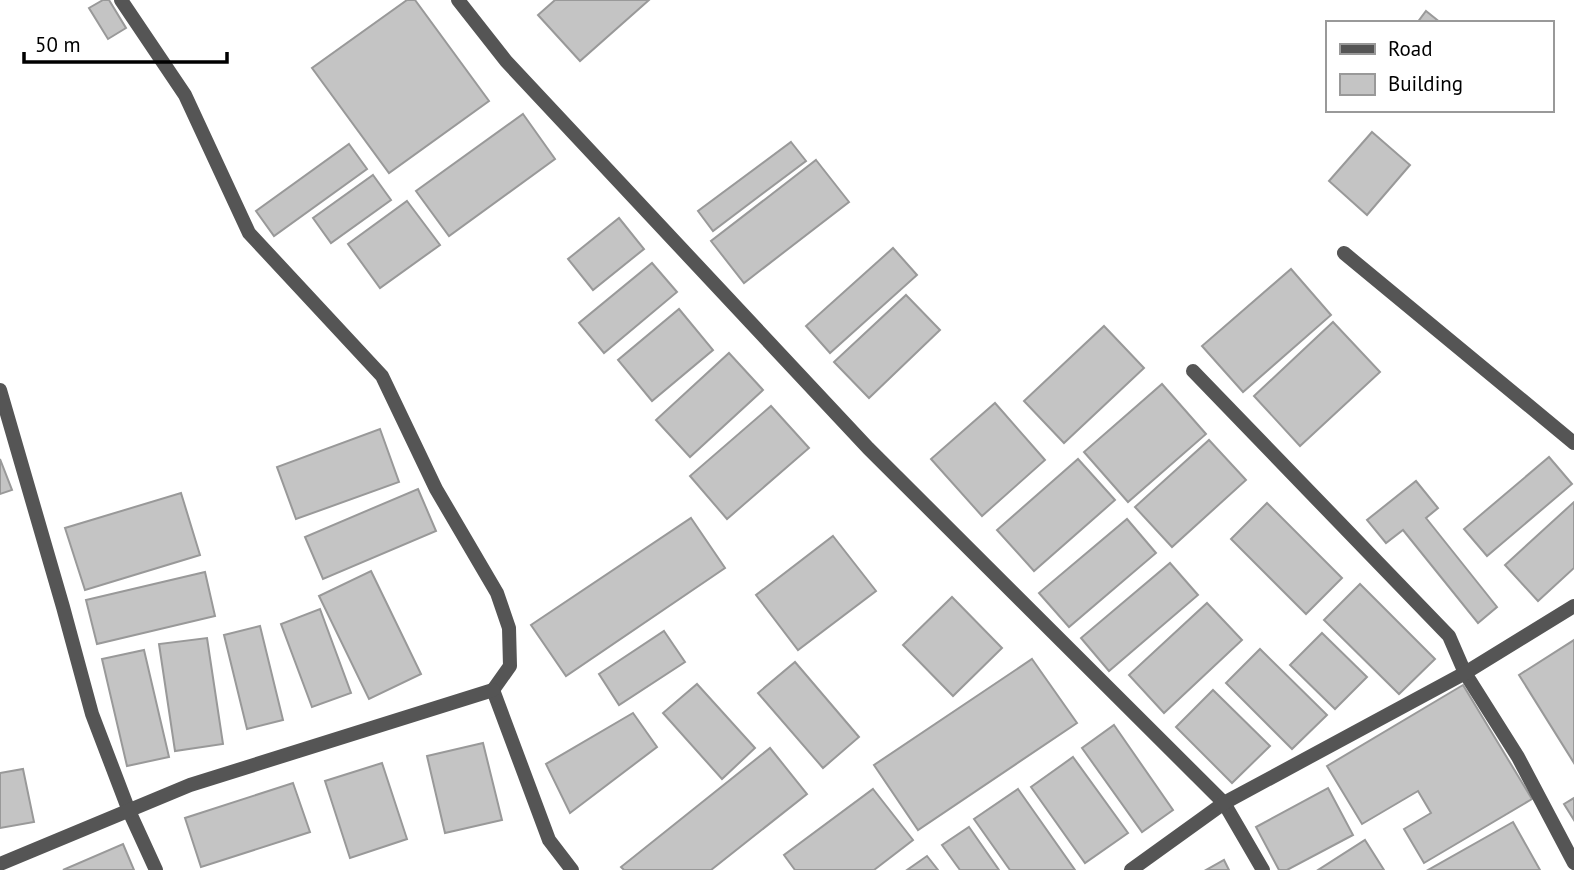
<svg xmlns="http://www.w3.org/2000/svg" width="1574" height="870" font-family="'PT Sans',sans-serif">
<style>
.building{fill:#c4c4c4;stroke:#999;stroke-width:2}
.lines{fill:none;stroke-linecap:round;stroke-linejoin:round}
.street{stroke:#555;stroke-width:14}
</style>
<rect width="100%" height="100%" fill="#fff"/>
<g class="building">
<polygon points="103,0 109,0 126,28 108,39 89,8"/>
<polygon points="407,0 415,0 489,101 389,173 312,68"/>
<polygon points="555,0 649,0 580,61 538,15"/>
<polygon points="1426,11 1441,23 1417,23"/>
<polygon points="523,114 555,159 449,236 416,191"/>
<polygon points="1372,132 1410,165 1367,215 1329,181"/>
<polygon points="791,142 806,161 713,231 698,211"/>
<polygon points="349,144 367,169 274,236 256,211"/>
<polygon points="816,160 849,202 744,283 711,241"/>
<polygon points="373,175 391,200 331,243 313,218"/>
<polygon points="407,201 440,245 380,288 348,244"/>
<polygon points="619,218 644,249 593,290 568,259"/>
<polygon points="893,248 917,275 830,353 806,326"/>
<polygon points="652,263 677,292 604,353 579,323"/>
<polygon points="1291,269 1331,315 1243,392 1202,346"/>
<polygon points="906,295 940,330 869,398 834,362"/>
<polygon points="679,309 713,350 652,401 618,360"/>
<polygon points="1333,322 1380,372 1300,446 1254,396"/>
<polygon points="1104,326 1144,368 1064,443 1024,401"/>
<polygon points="729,353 763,390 690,457 656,420"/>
<polygon points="1162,384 1206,434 1128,502 1084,452"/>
<polygon points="995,403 1045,460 982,516 931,459"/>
<polygon points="771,406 809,448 727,519 690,476"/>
<polygon points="380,429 399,482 296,519 277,467"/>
<polygon points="1209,440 1246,480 1172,547 1135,507"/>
<polygon points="1549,457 1572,484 1487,556 1464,529"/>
<polygon points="0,459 12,490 0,494"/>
<polygon points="1078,459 1115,500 1034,571 997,530"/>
<polygon points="1416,481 1438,508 1426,518 1497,607 1478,623 1403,530 1386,543 1367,520"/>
<polygon points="418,489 436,531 323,579 305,537"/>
<polygon points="181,493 200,555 85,590 65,528"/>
<polygon points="1574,502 1574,568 1538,601 1505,565"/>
<polygon points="1267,503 1342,578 1306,614 1231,539"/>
<polygon points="691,518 725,568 566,676 531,625"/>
<polygon points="1127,519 1156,553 1069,627 1039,593"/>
<polygon points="833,536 876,591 798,650 756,595"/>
<polygon points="1170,563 1198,595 1109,671 1081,638"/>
<polygon points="371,571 421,674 369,699 319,596"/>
<polygon points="205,572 215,616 97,644 86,600"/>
<polygon points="1360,584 1435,659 1399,694 1324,620"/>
<polygon points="952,597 1002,648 953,696 903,645"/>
<polygon points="1207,603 1242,640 1164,713 1129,675"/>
<polygon points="320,609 351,693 312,707 281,624"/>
<polygon points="260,626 283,720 247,729 224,635"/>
<polygon points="664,631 685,662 619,705 599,674"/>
<polygon points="1322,633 1367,677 1335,709 1290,665"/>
<polygon points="207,638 223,744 175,751 159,644"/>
<polygon points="1574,640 1574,763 1519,675"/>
<polygon points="1260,649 1327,715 1292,749 1226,683"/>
<polygon points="144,650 169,757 127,766 102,659"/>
<polygon points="1032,659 1077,723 918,830 874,765"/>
<polygon points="795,662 859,737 823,768 758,693"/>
<polygon points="697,684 755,748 722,779 663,713"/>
<polygon points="1463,685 1532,799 1424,863 1404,829 1431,813 1418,791 1362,824 1327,766"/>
<polygon points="1213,690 1270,746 1232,783 1176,727"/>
<polygon points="633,713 657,747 570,813 546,764"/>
<polygon points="1114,725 1173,810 1142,832 1082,748"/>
<polygon points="483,743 502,820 445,833 427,756"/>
<polygon points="770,748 807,794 711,870 624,870 621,867"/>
<polygon points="1073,757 1128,833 1085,863 1031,787"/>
<polygon points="382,763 407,839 350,858 325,781"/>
<polygon points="23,769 34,822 0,828 0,773"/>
<polygon points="293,783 310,832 201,867 185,818"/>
<polygon points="1328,788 1353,835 1287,870 1279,870 1256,827"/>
<polygon points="873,789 913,840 874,870 795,870 784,855"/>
<polygon points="1018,789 1075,870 1010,870 974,819"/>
<polygon points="1574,798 1574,820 1564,804"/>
<polygon points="1513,822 1540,870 1428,870"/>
<polygon points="969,827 999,870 960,870 942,845"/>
<polygon points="1365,840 1384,870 1318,870"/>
<polygon points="123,844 134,870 63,870"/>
<polygon points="927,856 938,870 907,870"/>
<polygon points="1224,860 1229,870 1206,870"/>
</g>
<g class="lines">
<g class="street">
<polyline points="121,0 185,95 249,233 382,376 436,489 497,593 509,628 510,666 493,690 549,840 572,870"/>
<polyline points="458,0 506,61 868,448 1224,803 1263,870"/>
<polyline points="1344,253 1574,443"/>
<polyline points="1193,371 1449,636 1465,673 1518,757 1574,863"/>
<polyline points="0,390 63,607 92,714 129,811 156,870"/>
<polyline points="0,864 190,785 493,690"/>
<polyline points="1131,870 1224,803 1465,673 1574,606"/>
</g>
</g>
<rect x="1326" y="21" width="228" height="91" fill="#ffffff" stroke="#999999" stroke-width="2"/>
<rect x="1340" y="44" width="35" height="10" fill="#555555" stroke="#999999" stroke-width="2"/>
<text x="1388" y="56" font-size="21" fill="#000000">Road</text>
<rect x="1340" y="74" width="35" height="21" fill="#c4c4c4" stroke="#999999" stroke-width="2"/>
<text x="1388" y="91" font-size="21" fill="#000000">Building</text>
<path d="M24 52v10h203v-10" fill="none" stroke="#000000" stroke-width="3.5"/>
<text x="35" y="52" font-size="21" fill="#000000" stroke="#ffffff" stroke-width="5" paint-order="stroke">50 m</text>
</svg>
